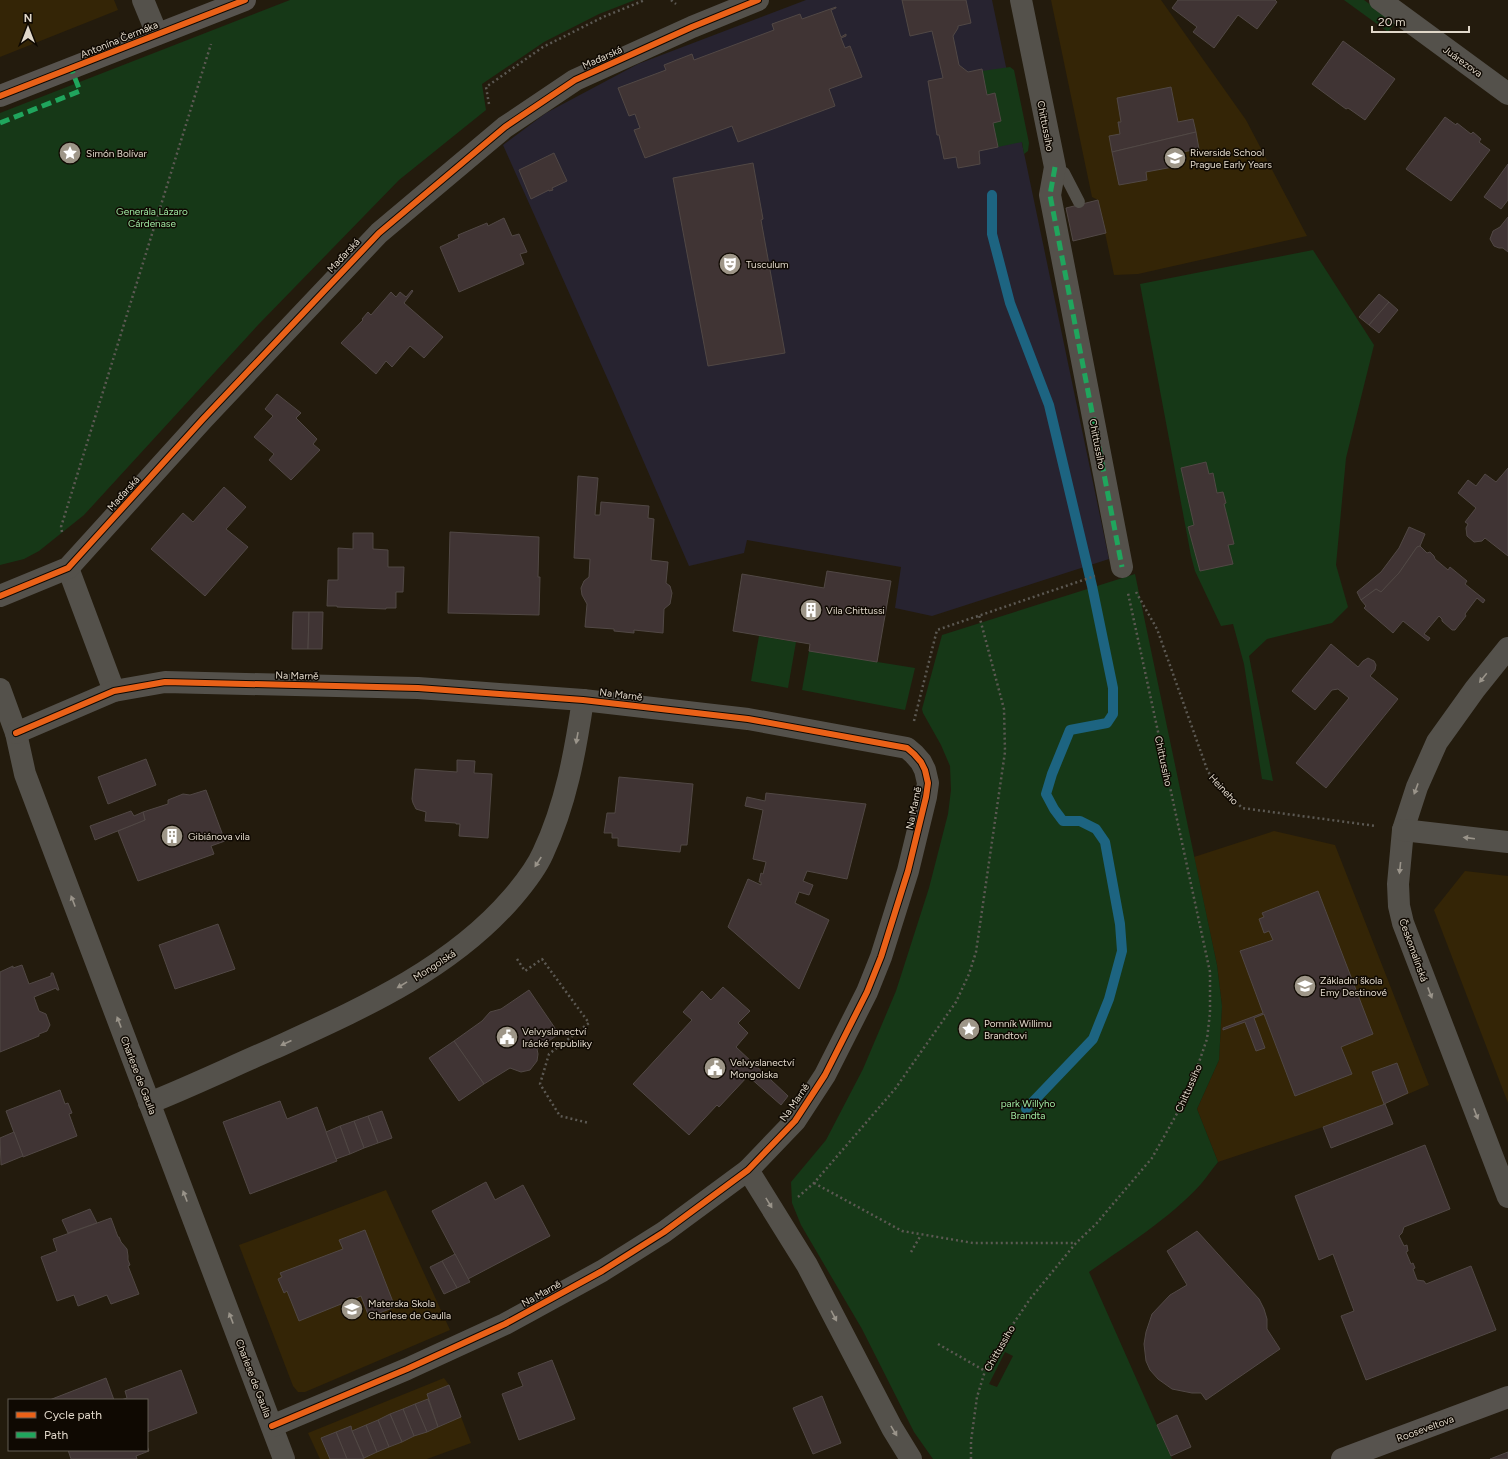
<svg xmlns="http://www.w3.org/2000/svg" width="1508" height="1459" font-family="Figtree,sans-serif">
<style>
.commercial{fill:#272330}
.built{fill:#342506}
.green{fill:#163817;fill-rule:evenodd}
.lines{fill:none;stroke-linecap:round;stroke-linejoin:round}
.stream{stroke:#1d6481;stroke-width:10}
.building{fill:#403434;stroke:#514845}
.path{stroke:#5c5953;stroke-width:2.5;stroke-dasharray:2 3;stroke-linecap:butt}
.lane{stroke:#54514b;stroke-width:12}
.street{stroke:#54514b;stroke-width:22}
.secondary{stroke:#57534e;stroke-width:22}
.quiet{stroke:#20a55d;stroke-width:5;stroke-dasharray:10 5;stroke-linecap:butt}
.cycleway-casing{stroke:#0f0902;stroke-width:8}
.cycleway{stroke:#ea6118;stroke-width:6}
.oneway{fill:#9a948a}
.labels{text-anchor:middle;stroke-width:3;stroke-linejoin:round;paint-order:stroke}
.street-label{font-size:10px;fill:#e1d8ca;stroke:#0f0902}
.poi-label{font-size:10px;fill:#e1d8ca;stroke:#0f0902;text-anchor:start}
.park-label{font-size:10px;fill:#9de6a0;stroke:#0f0902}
</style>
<rect width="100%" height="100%" fill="#231b0d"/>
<polygon class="commercial" points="806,0 992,0 1109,559 932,616 895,608 901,567 747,540 744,553 689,566 613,391 503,145 546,113 638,64"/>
<g class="built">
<polygon points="0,0 114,0 118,10 0,57"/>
<polygon points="1051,0 1161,0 1246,120 1307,236 1138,274 1114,275 1098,200 1092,197"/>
<polygon points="1274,831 1335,845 1429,1085 1385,1104 1323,1127 1218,1162 1197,1109 1219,1060 1222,1006 1217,965 1194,857"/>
<polygon points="1465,871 1508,876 1508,1103 1434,910"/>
<polygon points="386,1190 450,1330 305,1392 298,1392 293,1386 239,1245"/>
<polygon points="444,1378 449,1385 471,1443 427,1459 320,1459 308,1433"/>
</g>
<g class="green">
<polygon points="290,0 635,0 599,14 544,42 482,84 486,110 399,180 258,325 84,515 39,551 24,559 0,565 0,113"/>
<polygon points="1344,0 1364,0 1395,23 1388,32"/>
<polygon points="1010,67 1014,70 1029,143 1028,151 1024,154 1022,142 998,147 993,123 1001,121 994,93 987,95 982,71"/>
<polygon points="1313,250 1374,345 1346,458 1336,565 1348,607 1332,623 1267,639 1249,656 1273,781 1262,779 1244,664 1233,624 1221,626 1195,571 1191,556 1140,284"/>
<path d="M1135 574 1217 965 1222 1006 1219 1060 1197 1109 1218 1162C1212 1169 1207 1177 1201 1184 1169 1219 1127 1245 1089 1272L1172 1459H933L914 1432 862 1329 801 1225 792 1203 791 1182 826 1140 863 1069 896 991 929 888 948 814 951 790 950 766 941 745 923 713 922 709 942 635ZM1005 1352 1013 1356 997 1387 989 1384Z"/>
<polygon points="759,636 796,642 788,688 751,681"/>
<polygon points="809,651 915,668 905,710 802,690"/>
</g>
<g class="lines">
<polyline class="stream" points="992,195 992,234 1010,303 1049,405 1092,586 1113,688 1113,714 1107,723 1070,730 1052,774 1046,794 1054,809 1063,821 1080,821 1096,829 1105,842 1120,924 1122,951 1109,999 1093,1039 1026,1109"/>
</g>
<g class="building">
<polygon points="902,0 966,0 971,23 958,26 958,28 953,36 959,65 968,72 982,69 987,95 995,93 1001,121 993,123 998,147 979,151 980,164 958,168 956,157 944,159 939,135 937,135 928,81 943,78 932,31 910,36"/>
<polygon points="1178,0 1275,0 1277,2 1257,29 1238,15 1214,48 1193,32 1197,27 1172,8"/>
<polygon points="836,7 836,8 831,10 841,37 846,34 846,36 841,38 845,48 850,46 862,77 829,89 835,106 738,142 732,126 645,158 634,130 640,128 635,114 629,116 618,88 666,70 664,65 692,54 694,60 774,30 772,24 800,14 802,19"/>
<polygon points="1343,41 1395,79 1365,120 1348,108 1346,109 1312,84"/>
<polygon points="1171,87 1178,122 1193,119 1196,132 1112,152 1109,136 1120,134 1118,122 1121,122 1117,98"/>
<polygon points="1445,117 1456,125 1457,123 1471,134 1473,132 1481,139 1479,142 1490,150 1451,201 1406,169"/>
<polygon points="1196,132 1199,149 1171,154 1173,167 1146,172 1147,180 1119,185 1112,152"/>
<polygon points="554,153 567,181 552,188 553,190 549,191 549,190 531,199 519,170"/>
<polygon points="753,163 763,219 761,220 785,353 708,366 673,178"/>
<polygon points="1508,164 1508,200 1501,209 1484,197"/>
<polygon points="1098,200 1106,233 1073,241 1066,208"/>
<polygon points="1508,217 1508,252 1503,248 1499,248 1494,246 1490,239 1493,231 1500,227"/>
<polygon points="504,218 512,236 519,234 527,252 520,254 524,264 459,292 440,247 459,238 458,235 487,223 488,226"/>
<polygon points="412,290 413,291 404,303 443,337 424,358 410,346 392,367 386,361 376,374 341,343 363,320 362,319 368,312 371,315 391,292 396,297 400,292 406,297"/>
<polygon points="1379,294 1389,302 1369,325 1359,317"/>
<polygon points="1389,302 1398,310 1379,333 1369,325"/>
<polygon points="277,394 301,413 296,418 317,439 313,444 320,450 291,480 269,460 274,454 254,437 273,416 265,409"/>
<polygon points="1206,462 1209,474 1213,473 1217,493 1223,492 1226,503 1224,504 1234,544 1228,545 1233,564 1200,571 1188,527 1194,525 1181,468"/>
<polygon points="1508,468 1508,556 1485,538 1482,541 1474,542 1467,536 1466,528 1468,524 1465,522 1476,508 1458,493 1468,480 1476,486 1485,474 1496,482"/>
<polygon points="578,476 598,478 595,515 600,515 601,502 649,506 648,518 654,519 651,560 668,562 666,583 670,586 672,593 670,604 664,609 663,633 634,630 634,633 614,631 614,629 585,627 587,604 582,595 581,588 584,581 589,577 590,559 574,558"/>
<polygon points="224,487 246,507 226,529 248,547 205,596 151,549 183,513 193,522"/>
<polygon points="1409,527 1425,534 1420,546 1417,547 1399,573 1381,592 1376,589 1361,600 1357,592 1381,572 1399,548"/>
<polygon points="450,532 539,537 538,577 540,577 539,615 448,613"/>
<polygon points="353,533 373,533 373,549 388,550 388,567 404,567 403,592 396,592 396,608 386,608 386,609 337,607 337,606 327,606 328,580 338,580 338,548 353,549"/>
<polygon points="1420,546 1427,553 1430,552 1434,556 1435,559 1448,570 1450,567 1467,581 1465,584 1485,600 1483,603 1477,598 1465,614 1466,616 1455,630 1452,630 1442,621 1442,619 1439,616 1424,634 1430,638 1428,641 1403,621 1393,633 1364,608 1366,606 1361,600 1376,589 1381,592 1399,573 1417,547"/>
<polygon points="827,571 891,581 877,662 809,651 810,644 733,631 742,574 824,588"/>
<polygon points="293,612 309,612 308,649 292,649"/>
<polygon points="309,612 323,612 322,649 308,649"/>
<polygon points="1331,644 1358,667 1363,661 1368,658 1374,661 1376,665 1375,670 1370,676 1398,699 1326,788 1296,763 1349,698 1338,689 1332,690 1315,710 1292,691"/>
<polygon points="146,759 156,785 108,804 98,777"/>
<polygon points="457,760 475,761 474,773 492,774 488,838 459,836 460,824 456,824 456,823 425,821 426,812 416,809 413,803 412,799 415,769 457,772"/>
<polygon points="619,777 693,784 687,845 681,845 680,852 618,846 618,838 612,838 612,833 604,833 607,813 615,813"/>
<polygon points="206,790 225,841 211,846 214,854 138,881 118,831 145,820 143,812 168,804 168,800 183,794 190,795"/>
<polygon points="766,793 866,804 847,879 807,871 803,881 813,885 809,895 799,892 795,903 829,920 799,989 728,927 748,879 761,885 761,882 759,882 761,873 763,874 766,862 753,859 763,810 745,806 747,797 765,801"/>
<polygon points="131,811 134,816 143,812 145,820 95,840 90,826"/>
<polygon points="1318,891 1373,1034 1341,1047 1352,1074 1295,1096 1264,1014 1254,1018 1265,1048 1256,1051 1245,1022 1223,1030 1223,1028 1263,1013 1240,951 1273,940 1269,931 1264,933 1259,919 1264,917 1262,913"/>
<polygon points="218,924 235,969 175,989 159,945"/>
<polygon points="22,965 29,984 51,976 51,973 53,973 59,990 57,990 56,988 34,997 39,1011 46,1014 50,1025 47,1031 39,1034 39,1036 0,1052 0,972 13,966 13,968"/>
<polygon points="723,987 750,1011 738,1023 748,1033 736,1047 788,1096 781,1105 748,1076 719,1107 717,1105 689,1135 633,1084 692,1020 683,1012 702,991 711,1000"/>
<polygon points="529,990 559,1034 537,1049 538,1054 537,1061 530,1070 521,1072 510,1068 484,1084 454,1041 482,1021 490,1012 501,1009"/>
<polygon points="454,1041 484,1084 459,1101 429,1058"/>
<polygon points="1397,1063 1408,1093 1384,1104 1372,1072"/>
<polygon points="60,1090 65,1104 68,1103 72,1113 69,1114 77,1136 23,1157 6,1111"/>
<polygon points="280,1101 287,1119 317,1107 337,1161 250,1194 223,1122"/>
<polygon points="1385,1104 1393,1124 1331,1148 1323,1127"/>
<polygon points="382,1111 392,1138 378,1143 368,1116"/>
<polygon points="368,1116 378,1143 364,1148 354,1121"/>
<polygon points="354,1121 364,1148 350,1154 340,1126"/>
<polygon points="340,1126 350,1154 336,1159 326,1132"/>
<polygon points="14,1132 23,1156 1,1165 0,1138"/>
<polygon points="1425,1145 1450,1209 1404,1227 1402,1233 1399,1236 1404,1246 1407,1245 1408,1251 1406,1252 1411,1264 1413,1263 1415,1268 1413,1269 1417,1280 1424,1281 1426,1284 1471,1266 1496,1330 1366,1380 1341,1316 1354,1311 1333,1254 1319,1260 1295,1196"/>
<polygon points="486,1182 495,1200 523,1185 550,1236 468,1279 432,1211"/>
<polygon points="90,1209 97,1223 68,1233 62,1220"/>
<polygon points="111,1218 118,1237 119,1237 121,1242 127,1249 128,1256 128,1260 130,1265 128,1266 139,1294 111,1304 107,1295 78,1306 74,1295 57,1301 41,1257 57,1251 53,1239"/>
<polygon points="365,1230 395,1307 369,1317 361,1296 299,1321 287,1291 284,1293 278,1279 282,1277 280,1273 343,1249 339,1240"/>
<polygon points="1197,1231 1259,1299 1264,1309 1267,1319 1267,1329 1280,1349 1206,1400 1201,1393 1192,1393 1172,1389 1158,1379 1150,1370 1146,1361 1144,1344 1146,1332 1152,1314 1170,1295 1187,1285 1167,1251"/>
<polygon points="455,1254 470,1282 457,1288 442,1261"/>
<polygon points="442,1261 457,1288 444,1294 430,1267"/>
<polygon points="552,1360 575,1419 519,1440 502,1394 523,1386 518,1373"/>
<polygon points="181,1370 197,1413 147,1432 147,1400 121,1400 127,1398 125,1391"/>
<polygon points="106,1378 114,1400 50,1400 52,1399"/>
<polygon points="449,1385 461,1417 438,1427 427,1394"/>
<polygon points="822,1396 841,1443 813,1454 793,1408"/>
<polygon points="428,1399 438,1427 427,1432 415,1404"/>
<polygon points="415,1404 427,1432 414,1436 403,1409"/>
<polygon points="403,1409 414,1436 402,1442 390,1414"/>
<polygon points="390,1414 402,1442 389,1447 378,1420"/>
<polygon points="1177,1415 1191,1447 1171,1456 1157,1425"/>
<polygon points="378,1420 389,1447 377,1452 366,1425"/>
<polygon points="366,1425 377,1452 364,1458 352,1431"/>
<polygon points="351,1426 352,1431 364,1459 347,1459 336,1432"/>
<polygon points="336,1432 347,1459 330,1459 321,1438"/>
<polygon points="147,1446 149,1451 136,1456 137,1459 71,1459 68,1450 147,1450"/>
<polygon points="1508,1452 1508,1459 1490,1459"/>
</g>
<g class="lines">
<g class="path">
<polyline points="671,0 676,4"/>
<polyline points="489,104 486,87 543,47 603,17 645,0"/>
<polyline points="62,532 61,527 211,44"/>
<polyline points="1136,592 1157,629 1208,772 1242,808 1376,826"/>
<polyline points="914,721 937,630 1095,576"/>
<polyline points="517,959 525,971 542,959 589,1023 549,1054 540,1084 560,1116 589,1123"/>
<polyline points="814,1183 902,1231 973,1243 1076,1243"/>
<polyline points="798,1197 814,1183 895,1089 956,1002 969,974 976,952 1005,752 1004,709 979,615"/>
<polyline points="911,1252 921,1235"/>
<polyline points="938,1344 985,1371"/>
<polyline points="971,1459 971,1441 977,1397 985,1371 1001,1342 1030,1299 1076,1243 1096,1224 1152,1158 1188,1094 1207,1039 1210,1013 1210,972 1128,593"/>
</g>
<polyline class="lane" points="1055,167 1064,173 1079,202"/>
<g class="street">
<polyline points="143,0 157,34"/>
<polyline points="1021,0 1055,167 1050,195 1122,567"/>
<polyline points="1380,0 1508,94"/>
<polyline points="68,568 114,691"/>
<polyline points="0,596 68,568 203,419 379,233 505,127 575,80 692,27 758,0"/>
<polyline points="1508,648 1475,689 1437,742 1417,787 1403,830 1398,884 1399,906 1403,923 1508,1197"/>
<polyline points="0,689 16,733 25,774 284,1459"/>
<polyline points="16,733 114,691 165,682 418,688 583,700 748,719 907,748 914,754 921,762 925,770 928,783 926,797 908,871 881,957 867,992 825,1075 795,1121 748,1170 664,1232 602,1271 505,1324 407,1369 272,1426"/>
<polyline points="1403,830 1508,842"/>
<path d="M149 1103C192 1086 233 1066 275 1048 360 1009 450 970 512 898 524 884 536 869 543 853 566 804 575 753 583 700"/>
<polyline points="748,1170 807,1265 892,1428 911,1459"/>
</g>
<g class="secondary">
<polyline points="0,96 245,0"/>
<polyline points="1342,1459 1508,1397"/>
</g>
<g class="quiet">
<polyline points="0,123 80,91 71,68"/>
<polyline points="1055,167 1050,195 1122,567"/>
</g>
<g class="cycleway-casing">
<g id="cycleway">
<polyline points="0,96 245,0"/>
<polyline points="0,596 68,568 203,419 379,233 505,127 575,80 692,27 758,0"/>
<polyline points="16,733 114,691 165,682 418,688 583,700 748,719 907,748 914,754 921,762 925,770 928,783 926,797 908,871 881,957 867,992 825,1075 795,1121 748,1170 664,1232 602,1271 505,1324 407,1369 272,1426"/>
</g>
</g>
<use href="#cycleway" class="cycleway"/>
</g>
<defs><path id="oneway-solid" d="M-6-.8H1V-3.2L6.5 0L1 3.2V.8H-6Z"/></defs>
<g class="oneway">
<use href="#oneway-solid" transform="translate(1483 678) rotate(129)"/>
<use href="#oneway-solid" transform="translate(577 738) rotate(100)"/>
<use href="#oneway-solid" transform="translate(1416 789) rotate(110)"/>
<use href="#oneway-solid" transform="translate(1469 838) rotate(-173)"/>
<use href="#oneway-solid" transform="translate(538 862) rotate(123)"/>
<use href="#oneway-solid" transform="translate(1400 868) rotate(96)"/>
<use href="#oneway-solid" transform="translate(73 901) rotate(-111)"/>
<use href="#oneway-solid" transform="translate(402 985) rotate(149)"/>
<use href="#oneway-solid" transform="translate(1430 993) rotate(69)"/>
<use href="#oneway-solid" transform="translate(119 1022) rotate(-111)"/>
<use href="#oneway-solid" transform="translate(286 1043) rotate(156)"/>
<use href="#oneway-solid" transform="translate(1476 1114) rotate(69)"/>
<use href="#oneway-solid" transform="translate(185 1196) rotate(-111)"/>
<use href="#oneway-solid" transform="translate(769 1203) rotate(58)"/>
<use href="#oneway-solid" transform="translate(834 1316) rotate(62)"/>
<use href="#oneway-solid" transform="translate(231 1318) rotate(-111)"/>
<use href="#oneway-solid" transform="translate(894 1431) rotate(59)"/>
</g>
<defs>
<g id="sight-disc" transform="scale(1.15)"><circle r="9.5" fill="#9e9688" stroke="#0f0902"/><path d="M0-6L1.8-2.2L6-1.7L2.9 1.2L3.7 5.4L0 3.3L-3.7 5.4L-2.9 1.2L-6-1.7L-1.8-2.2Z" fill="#fff"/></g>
<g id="school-disc" transform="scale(1.15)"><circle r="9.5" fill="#9e9688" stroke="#0f0902"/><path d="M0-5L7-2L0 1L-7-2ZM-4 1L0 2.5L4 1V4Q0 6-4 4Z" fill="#fff"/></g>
<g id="theatre-disc" transform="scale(1.15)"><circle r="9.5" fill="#9e9688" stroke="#0f0902"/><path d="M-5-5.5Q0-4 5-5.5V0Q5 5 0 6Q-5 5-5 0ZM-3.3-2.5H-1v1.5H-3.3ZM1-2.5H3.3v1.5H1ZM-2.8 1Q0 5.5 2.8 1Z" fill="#fff"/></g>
<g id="building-disc" transform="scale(1.15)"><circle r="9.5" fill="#9e9688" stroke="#0f0902"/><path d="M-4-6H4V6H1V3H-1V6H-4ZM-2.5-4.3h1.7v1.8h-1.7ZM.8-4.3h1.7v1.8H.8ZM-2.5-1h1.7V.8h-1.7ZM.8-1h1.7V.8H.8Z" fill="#fff"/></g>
<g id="civic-disc" transform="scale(1.15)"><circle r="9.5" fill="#9e9688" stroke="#0f0902"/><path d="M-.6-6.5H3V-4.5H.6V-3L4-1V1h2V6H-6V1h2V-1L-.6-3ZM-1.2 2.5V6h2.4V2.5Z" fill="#fff"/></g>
</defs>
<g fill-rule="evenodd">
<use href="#sight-disc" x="70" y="153"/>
<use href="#school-disc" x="1175" y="158"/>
<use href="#theatre-disc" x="730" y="264"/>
<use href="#building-disc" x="811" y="610"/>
<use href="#building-disc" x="172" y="836"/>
<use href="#school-disc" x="1305" y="986"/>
<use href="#sight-disc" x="969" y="1029"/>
<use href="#civic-disc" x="507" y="1037"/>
<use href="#civic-disc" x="715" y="1068"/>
<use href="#school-disc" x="352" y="1309"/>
</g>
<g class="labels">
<g class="street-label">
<text transform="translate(119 39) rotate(-22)" y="4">Antonína Čermáka</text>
<text transform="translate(602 57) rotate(-24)" y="4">Maďarská</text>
<text transform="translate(1463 61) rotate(36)" y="4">Juárezova</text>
<text transform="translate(1046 126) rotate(79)" y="4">Chittussiho</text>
<text transform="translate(343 255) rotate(-47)" y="4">Maďarská</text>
<text transform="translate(1098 444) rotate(79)" y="4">Chittussiho</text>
<text transform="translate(123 493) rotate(-48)" y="4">Maďarská</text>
<text transform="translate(297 675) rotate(1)" y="4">Na Marně</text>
<text transform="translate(621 694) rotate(7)" y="4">Na Marně</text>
<text transform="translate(1164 761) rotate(78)" y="4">Chittussiho</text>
<text transform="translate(1224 789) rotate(47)" y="4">Heineho</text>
<text transform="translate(913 808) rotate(-78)" y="4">Na Marně</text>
<text transform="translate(1414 950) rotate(70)" y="4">Českomalínská</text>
<text transform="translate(434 965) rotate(-33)" y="4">Mongolská</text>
<text transform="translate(139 1075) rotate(69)" y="4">Charlese de Gaulla</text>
<text transform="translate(1188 1088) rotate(-66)" y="4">Chittussiho</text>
<text transform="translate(794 1102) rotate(-55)" y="4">Na Marně</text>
<text transform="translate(541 1293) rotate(-29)" y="4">Na Marně</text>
<text transform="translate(999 1348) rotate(-60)" y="4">Chittussiho</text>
<text transform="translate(254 1378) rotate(69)" y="4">Charlese de Gaulla</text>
<text transform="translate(1425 1428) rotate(-20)" y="4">Rooseveltova</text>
</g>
<g class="poi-label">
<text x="1190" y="156">Riverside School<tspan x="1190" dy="12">Prague Early Years</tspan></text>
<text x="86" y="157">Simón Bolívar</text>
<text x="746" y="268">Tusculum</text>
<text x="826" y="614">Vila Chittussi</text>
<text x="188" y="840">Gibiánova vila</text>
<text x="1320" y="984">Základní škola<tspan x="1320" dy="12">Emy Destinové</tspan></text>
<text x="984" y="1027">Pomník Willimu<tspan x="984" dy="12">Brandtovi</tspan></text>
<text x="522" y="1035">Velvyslanectví<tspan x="522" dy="12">Irácké republiky</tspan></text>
<text x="730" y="1066">Velvyslanectví<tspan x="730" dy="12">Mongolska</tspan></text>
<text x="368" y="1307">Materska Skola<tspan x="368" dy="12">Charlese de Gaulla</tspan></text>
</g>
<g class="park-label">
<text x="152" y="215">Generála Lázaro<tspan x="152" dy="12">Cárdenase</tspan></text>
<text x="1028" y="1107">park Willyho<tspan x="1028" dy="12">Brandta</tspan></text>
</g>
</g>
<rect x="8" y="1399" width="140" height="52" fill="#0f0902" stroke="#635c52"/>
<rect x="16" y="1412" width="20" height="6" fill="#ea6118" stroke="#635c52"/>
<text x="44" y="1419" font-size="12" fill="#e1d8ca">Cycle path</text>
<rect x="16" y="1432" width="20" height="6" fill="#20a55d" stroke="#635c52"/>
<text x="44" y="1439" font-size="12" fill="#e1d8ca">Path</text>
<g transform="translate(28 28)" stroke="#0f0902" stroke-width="3" paint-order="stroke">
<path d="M0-3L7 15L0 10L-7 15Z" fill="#e1d8ca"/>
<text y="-6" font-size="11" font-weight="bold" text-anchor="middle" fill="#e1d8ca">N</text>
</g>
<path d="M1372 26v6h97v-6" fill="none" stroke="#e1d8ca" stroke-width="2"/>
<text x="1378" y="26" font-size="12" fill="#e1d8ca" stroke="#0f0902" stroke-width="3" paint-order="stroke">20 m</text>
</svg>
